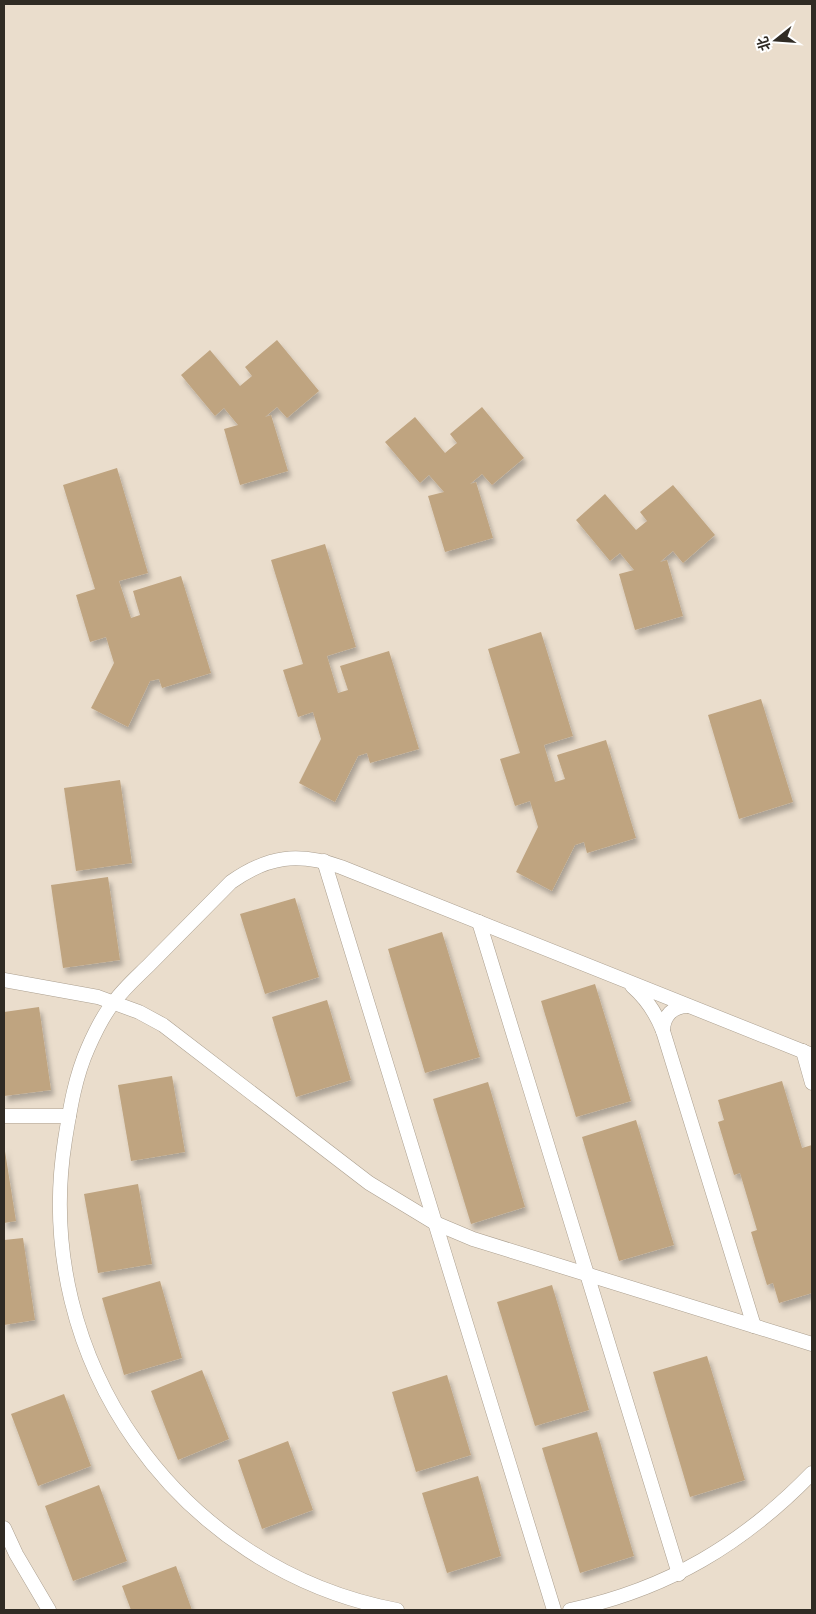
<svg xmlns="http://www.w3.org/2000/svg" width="816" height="1614" font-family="Ubuntu,'Noto Sans SC',sans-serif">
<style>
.building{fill:#bfa480;filter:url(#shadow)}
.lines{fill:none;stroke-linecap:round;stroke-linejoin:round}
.lane-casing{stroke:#ab9f8f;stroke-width:15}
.lane{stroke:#fff;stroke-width:14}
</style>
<defs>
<filter id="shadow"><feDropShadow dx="3" dy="5.5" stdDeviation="2.5" flood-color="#0004"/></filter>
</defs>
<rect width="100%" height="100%" fill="#eaddcc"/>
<g class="building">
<polygon points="277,340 319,391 287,418 277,407 265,417 271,415 288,471 240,485 224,429 238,425 224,408 215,416 181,375 210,350 240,386 252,376 245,367"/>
<polygon points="482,407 524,458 492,485 482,474 470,484 476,482 493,538 445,552 428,496 444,492 429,475 420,483 385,442 415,417 445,453 457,443 450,434"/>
<polygon points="117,468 148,573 119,581 131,618 140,615 133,591 181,576 211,673 162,688 159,679 150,681 128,727 91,708 114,663 106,637 90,642 76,595 95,589 63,485"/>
<polygon points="673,485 715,535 683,563 673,551 660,562 667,560 683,616 635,630 619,574 634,570 620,553 610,561 576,520 605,494 636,530 647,521 640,512"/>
<polygon points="325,544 356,647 327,656 338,693 348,690 340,666 389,651 419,749 370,763 367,753 358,756 335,802 299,783 321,739 313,712 298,717 283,670 303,664 271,560"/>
<polygon points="541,632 573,736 544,745 555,782 565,779 557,755 606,740 636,838 587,853 584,842 575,845 552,891 516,872 538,827 530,801 515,806 500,759 520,753 488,649"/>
<polygon points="761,699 793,802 739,819 708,715"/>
<polygon points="120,780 132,863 76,871 64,788"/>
<polygon points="108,877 120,960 63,968 51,885"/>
<polygon points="295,898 319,977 265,994 240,914"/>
<polygon points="442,932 480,1057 425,1073 388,949"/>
<polygon points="595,984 631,1101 576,1117 541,1001"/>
<polygon points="327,1000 351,1080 296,1097 272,1017"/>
<polygon points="39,1007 51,1090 4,1096 4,1012"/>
<polygon points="172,1076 185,1152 131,1161 118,1085"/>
<polygon points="782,1081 802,1148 812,1145 812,1293 779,1303 773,1283 767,1285 751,1232 757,1230 740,1173 734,1175 718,1122 724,1120 718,1100"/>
<polygon points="488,1082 525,1207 471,1224 433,1099"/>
<polygon points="636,1120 674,1245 619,1261 582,1137"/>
<polygon points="4,1145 16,1221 4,1223"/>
<polygon points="138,1184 152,1264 98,1273 84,1194"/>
<polygon points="23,1238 35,1320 4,1325 4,1240"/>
<polygon points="160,1281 182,1358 124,1375 102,1298"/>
<polygon points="552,1285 589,1410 535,1426 497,1302"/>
<polygon points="707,1356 745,1480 690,1497 653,1372"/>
<polygon points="202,1370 229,1439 178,1460 151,1391"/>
<polygon points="447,1375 471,1455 416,1472 392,1392"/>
<polygon points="64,1394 91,1466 38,1486 11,1414"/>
<polygon points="597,1432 634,1556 580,1573 542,1448"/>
<polygon points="288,1441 313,1510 262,1529 238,1460"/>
<polygon points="478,1476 501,1556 447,1573 422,1493"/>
<polygon points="99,1485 127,1561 73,1581 45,1506"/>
<polygon points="176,1566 192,1610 131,1610 122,1586"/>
</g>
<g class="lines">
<g class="lane-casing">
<g id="lane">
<polyline points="324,861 554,1610"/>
<polyline points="479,922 679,1574"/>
<polyline points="4,980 98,997 139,1012 163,1025 369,1183 435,1223 473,1239 812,1344"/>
<path d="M632 986C647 999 656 1013 663 1031L754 1326"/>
<path d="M663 1031C663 1016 673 1006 688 1006"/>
<polyline points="803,1051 812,1083"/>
<polyline points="4,1116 69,1116"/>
<polyline points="4,1528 16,1554 49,1610"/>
<path d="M397 1610C179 1569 30 1360 65 1140 70 1109 75 1077 88 1048 95 1032 103 1015 114 1002 124 988 138 976 150 964 177 937 204 909 231 882 268 856 298 852 341 867L812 1055"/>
<path d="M570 1610C668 1589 743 1544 812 1473"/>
</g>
</g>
<use href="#lane" class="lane"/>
</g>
<rect width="816" height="1614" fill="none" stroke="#302b24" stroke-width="10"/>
<g transform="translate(776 40) rotate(253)" stroke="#ffffff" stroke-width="4" paint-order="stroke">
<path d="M0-4L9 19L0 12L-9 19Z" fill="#302b24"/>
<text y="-8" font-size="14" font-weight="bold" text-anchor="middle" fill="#302b24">北</text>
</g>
</svg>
